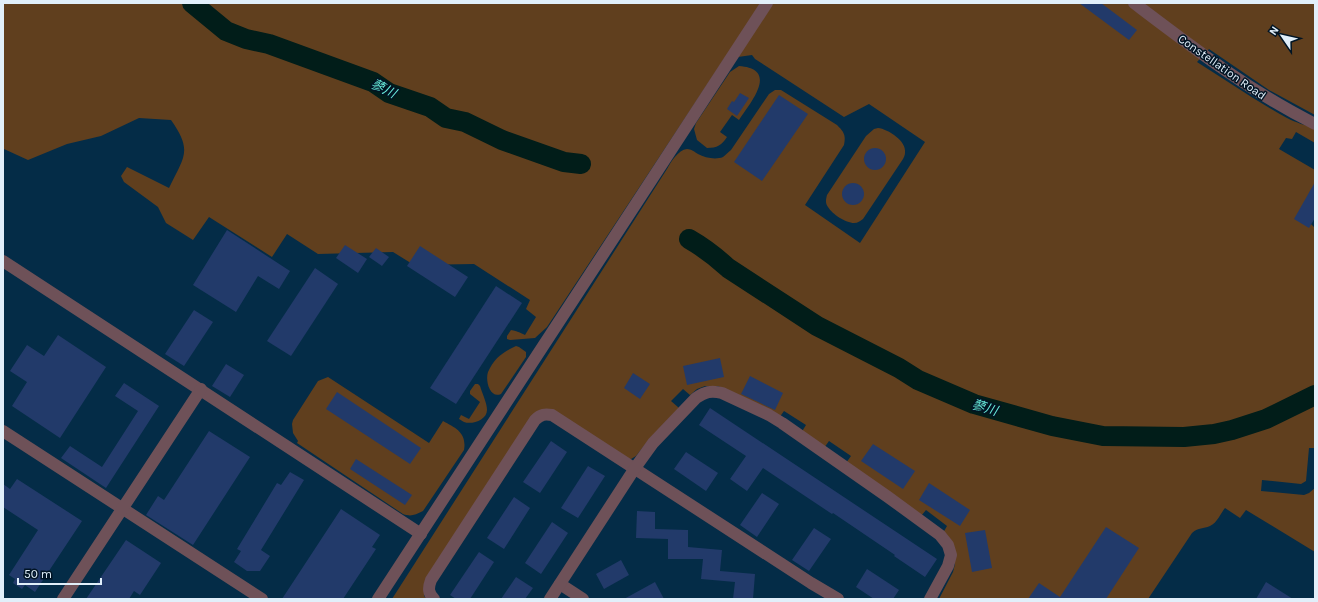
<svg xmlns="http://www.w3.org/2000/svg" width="1318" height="602" font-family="Karla,'Noto Sans JP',sans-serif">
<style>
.green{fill:#603f1e}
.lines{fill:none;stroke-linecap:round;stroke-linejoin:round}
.river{stroke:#011d19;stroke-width:20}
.building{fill:#223a6a}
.minor{stroke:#6e5158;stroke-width:12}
.labels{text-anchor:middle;stroke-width:3;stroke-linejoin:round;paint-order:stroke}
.street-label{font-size:12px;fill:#e1effa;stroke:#011424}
.water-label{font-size:13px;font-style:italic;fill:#69eedc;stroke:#011424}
</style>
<rect width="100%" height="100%" fill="#042c47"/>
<g class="green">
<path d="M3 3H1315V115L1269 90 1209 49 1197 62C1227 81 1256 101 1287 118 1296 123 1306 125 1315 129V143L1296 132 1292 139 1286 138 1279 149 1315 170V219H1312L1310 223 1315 228V275L1314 276 1315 282V448H1309L1306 481 1301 484 1262 480 1261 491 1304 495 1309 493 1315 488V552L1246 510 1240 518 1225 508C1221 513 1217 523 1210 526 1203 529 1199 527 1192 533L1148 599H939L953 572 955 564 943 533 947 526 926 510 921 516 846 463 851 456 829 441 824 448 801 433 806 425 784 411 779 418 718 386H705L697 389 690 395 683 389 671 401 679 408 651 437 636 456 631 459 623 458 548 410 424 584V596L427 599H392L667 169C671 162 678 150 687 149 691 149 695 152 698 154 705 158 716 160 723 157 726 155 728 152 731 150L769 94 775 90H781L837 125C844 132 846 135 844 145L805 205 860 243 925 142 869 104 844 117 755 59 752 55 724 59 547 327 535 338 510 340 507 339V336L511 330C513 330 522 333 525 335L536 317 526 309 530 300 474 264 414 265 393 252 318 254 287 234 272 257 209 217 193 240 166 223 158 207 124 182 121 176 127 167 169 188C184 157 193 151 171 120L139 118 101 136 67 144 28 160 4 149 3 152Z"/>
<path d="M739 66C780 69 750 103 739 120L732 115 720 132 727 137C722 145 717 148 707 148L697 140 694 129 696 123 730 72Z"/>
<path d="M878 128C888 129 907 141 905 153 905 155 904 157 903 159L863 219C860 221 858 223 854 223 846 223 832 214 828 207 825 203 826 199 827 195L866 136 874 129Z"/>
<path d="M516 346 519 347 526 352V357L501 394C490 399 485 381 488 372 494 358 503 352 516 346Z"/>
<path d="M328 377 429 443 443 421C456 428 467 433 464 450L423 511C415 515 411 517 403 514L297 443 298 441 293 433 292 424 293 420 318 381Z"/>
<path d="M475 384H478L480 386C482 393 487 403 487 410 487 420 472 425 464 422 462 421 461 420 459 419L461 415 469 419 480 402 470 394V391Z"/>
</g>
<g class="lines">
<g class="river">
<polyline points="192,3 226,31 246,39 269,44 373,82 389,93 430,107 446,118 465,122 502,140 564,162 581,164"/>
<path d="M689 239C703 247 716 257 728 268L817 326 899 368 918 380 974 404 1052 426 1103 436 1184 437 1214 434 1232 430 1266 419 1315 395"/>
</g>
</g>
<g class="building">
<polygon points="1079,3 1101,3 1137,30 1129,40"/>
<polygon points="740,93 749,98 737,116 727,109 732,101 734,102"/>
<polygon points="779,95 808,114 762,181 734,162"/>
<circle cx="875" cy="159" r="11"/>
<polygon points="1315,182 1315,218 1309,228 1294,219"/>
<circle cx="853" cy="194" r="11"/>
<polygon points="227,230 290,271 279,289 258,276 236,312 193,285"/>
<polygon points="345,245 367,259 358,273 336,258"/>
<polygon points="420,246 468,277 455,297 407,266"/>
<polygon points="376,248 389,257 382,266 369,257"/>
<polygon points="315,268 338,284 291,356 267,341"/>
<polygon points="496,286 522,303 456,404 430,388"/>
<polygon points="194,310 213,322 184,366 165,354"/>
<polygon points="58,335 106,367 60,438 12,406 27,382 10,371 27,345 44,356"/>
<polygon points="720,358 724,377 687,385 683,366"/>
<polygon points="226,364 244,375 230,397 212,386"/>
<polygon points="633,373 650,384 640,399 624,388"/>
<polygon points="750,376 783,393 775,410 741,394"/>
<polygon points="124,383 159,406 106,488 61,458 70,446 102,467 138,411 115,396"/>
<polygon points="337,392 421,448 410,464 326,409"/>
<polygon points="710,408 937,559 925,577 894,556 895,555 833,513 832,514 763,468 747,491 730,479 746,456 699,425"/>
<polygon points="209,431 250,457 193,545 146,515 158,496 164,500"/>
<polygon points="551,441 567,452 540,493 523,482"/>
<polygon points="873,444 915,471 903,489 861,461"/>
<polygon points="686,452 718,473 706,491 674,469"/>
<polygon points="356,459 412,495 405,505 350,469"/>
<polygon points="588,466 605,476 578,518 561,508"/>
<polygon points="290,472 304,480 261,550 270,556 260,571 247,571 234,562 241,551 237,549 277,483 281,485"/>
<polygon points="17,479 82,521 35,592 25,585 22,589 13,583 15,579 9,575 38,530 3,507 3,484 10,489"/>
<polygon points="929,483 970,510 960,526 919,500"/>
<polygon points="762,493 779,504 757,537 740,525"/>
<polygon points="514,497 530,508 504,549 487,538"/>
<polygon points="341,509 380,535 372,547 376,549 343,599 282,599"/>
<polygon points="637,511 655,512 655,529 688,530 688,547 722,550 720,571 755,574 753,599 733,599 735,582 701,579 703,559 668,559 668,539 636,538"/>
<polygon points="552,522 568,533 541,574 525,563"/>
<polygon points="1106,527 1139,548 1106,599 1028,599 1039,583 1060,597"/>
<polygon points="814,528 831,539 809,571 792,560"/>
<polygon points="985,530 992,568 972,572 965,533"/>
<polygon points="126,540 161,563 140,595 134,591 129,599 86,599"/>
<polygon points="479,552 494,562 470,599 456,599 450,595"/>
<polygon points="621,560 629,575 604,589 596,574"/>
<polygon points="867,569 899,590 893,599 874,599 856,587"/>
<polygon points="516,577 533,588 525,599 501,599"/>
<polygon points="655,582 664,599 624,599"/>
<polygon points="1266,582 1293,599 1256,599"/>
</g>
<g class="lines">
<g class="minor">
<path d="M1134 3C1192 47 1249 91 1315 124"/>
<polyline points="3,261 421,534"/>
<polyline points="3,431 262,599"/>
<polyline points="560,584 583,599"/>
<polyline points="63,599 201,389"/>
<polyline points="378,599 767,3"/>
<path d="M434 599C428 593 428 588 431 580L535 420C541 414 545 414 552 415L811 583 838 599"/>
<path d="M550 599 635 468 653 443 696 398C705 392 711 390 722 393L769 415 782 423 888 497 940 535 948 545 951 555 948 566 930 599"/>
</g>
</g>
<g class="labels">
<g class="street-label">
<text transform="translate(1222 67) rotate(35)" y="4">Constellation Road</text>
</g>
<g class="water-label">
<text transform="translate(384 88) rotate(26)" y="5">蓼川</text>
<text transform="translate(985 407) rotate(17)" y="5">蓼川</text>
</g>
</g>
<rect width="1318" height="602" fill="none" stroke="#e1effa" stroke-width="8"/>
<g transform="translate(1282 36) rotate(304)" stroke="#011424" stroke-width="3" paint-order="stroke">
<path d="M0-3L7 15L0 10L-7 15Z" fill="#e1effa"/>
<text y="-6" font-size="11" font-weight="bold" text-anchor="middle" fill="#e1effa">N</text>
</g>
<path d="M18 578v6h83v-6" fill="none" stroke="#e1effa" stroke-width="2"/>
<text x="24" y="578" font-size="12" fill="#e1effa" stroke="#011424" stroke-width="3" paint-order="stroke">50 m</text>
</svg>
